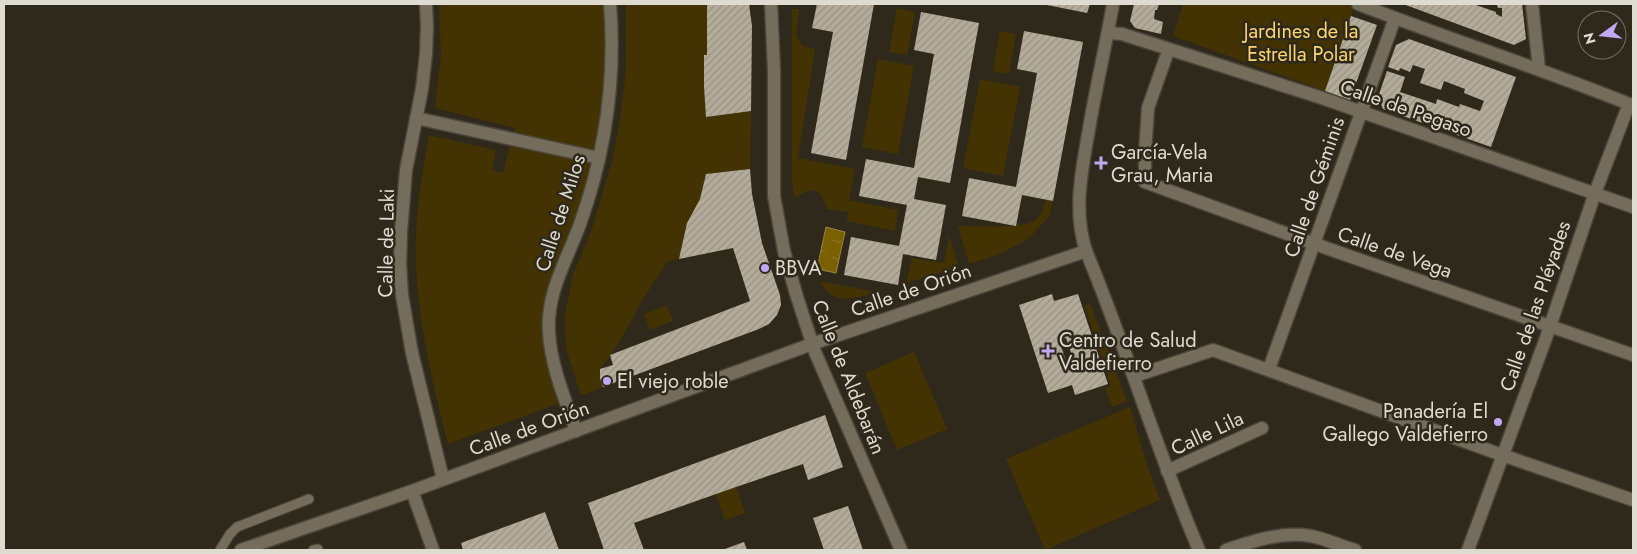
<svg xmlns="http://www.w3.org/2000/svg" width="1637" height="554" font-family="Jost,sans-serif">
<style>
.green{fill:#433303}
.water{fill:url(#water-ripples);stroke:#998541}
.building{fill:url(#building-hatch);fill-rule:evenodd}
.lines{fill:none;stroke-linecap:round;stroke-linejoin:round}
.service-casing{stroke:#4b463a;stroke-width:11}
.pedestrian-casing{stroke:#4b463a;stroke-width:15}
.minor-casing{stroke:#4b463a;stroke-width:15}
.tertiary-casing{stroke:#4b463a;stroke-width:15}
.service{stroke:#746d5c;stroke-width:9}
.pedestrian{stroke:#746d5c;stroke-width:12}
.minor{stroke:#746d5c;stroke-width:12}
.tertiary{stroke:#746d5c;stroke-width:12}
.poi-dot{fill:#c0a8f3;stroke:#2f291b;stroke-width:2}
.labels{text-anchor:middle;stroke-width:5;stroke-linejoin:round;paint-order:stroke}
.park-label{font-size:20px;fill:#fbd571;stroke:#2f291b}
.street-label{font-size:20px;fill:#dedbd1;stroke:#2f291b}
.poi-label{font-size:20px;fill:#dedbd1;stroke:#2f291b;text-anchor:start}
</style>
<defs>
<pattern id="water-ripples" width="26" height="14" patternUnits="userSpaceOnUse" patternTransform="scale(1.25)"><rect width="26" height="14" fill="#7b6003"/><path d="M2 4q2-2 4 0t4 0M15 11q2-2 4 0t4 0" fill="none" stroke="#8d7627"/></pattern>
<pattern id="building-hatch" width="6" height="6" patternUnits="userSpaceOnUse" patternTransform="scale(1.25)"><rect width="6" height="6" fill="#b4ac9a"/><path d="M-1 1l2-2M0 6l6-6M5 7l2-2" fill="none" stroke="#989283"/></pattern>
</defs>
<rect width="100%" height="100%" fill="#2f291b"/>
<g class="green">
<path d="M439 4H606V79L597 139 586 185 573 225 557 262 547 295 562 402 448 444C431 376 414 308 416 237 417 203 423 169 429 135L496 150 492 170 503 173 515 128 435 108 441 54Z"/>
<polygon points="626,4 707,4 707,55 704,55 704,87 706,117 751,111 750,169 706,174 700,199 687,223 679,259 667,262 643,299 620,341 600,369 600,378 603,387 583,395 580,393 567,351 565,333 565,315 573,275 592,229 612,162 620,120 626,70"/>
<polygon points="1183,4 1355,4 1325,91 1173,36"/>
<polygon points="897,8 915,12 907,55 889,52"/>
<polygon points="792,9 799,9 796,36 803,46 815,49 798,158 855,169 849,200 898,210 895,231 847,221 848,212 827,209 822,196 815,190 805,192 794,198 792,179"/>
<polygon points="1000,31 1016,34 1009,74 993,71"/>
<polygon points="878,59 914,66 898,154 862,147"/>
<polygon points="980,79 1020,87 1003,176 963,168"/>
<path d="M1046 200 1053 201 1049 217 1028 239 1000 254 969 264 958 226C976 226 1020 229 1034 221 1042 216 1043 208 1046 200Z"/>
<polygon points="949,235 959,267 906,283 912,258 944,263"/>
<path d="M820 281 876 292C853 299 833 306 820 281Z"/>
<polygon points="1090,304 1127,401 1112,407 1105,388 1111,386 1085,306"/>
<polygon points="667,305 673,321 650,330 644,314"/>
<polygon points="914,352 947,429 897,450 865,373"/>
<polygon points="1130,407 1145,459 1160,500 1045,550 1006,459"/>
<polygon points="736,487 745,513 725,520 716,494"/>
</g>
<polygon class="water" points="826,227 845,232 836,273 817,269"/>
<g class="building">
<polygon points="707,4 749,4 752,26 751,111 706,117 704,87 704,55 707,55"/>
<polygon points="817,4 874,4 846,160 811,153 833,32 812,28"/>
<polygon points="1042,4 1090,4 1087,13"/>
<polygon points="1134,4 1159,4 1157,10 1155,10 1154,19 1163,22 1161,34 1135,28 1130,21"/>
<polygon points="1403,4 1473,4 1496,12 1496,14 1502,17 1502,8 1498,8 1497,5 1522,4 1526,39 1514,45"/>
<polygon points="921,12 979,23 950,183 918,177 914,199 946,205 936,260 903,254 898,285 844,275 851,237 899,246 907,205 859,196 866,159 914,168 934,54 914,50"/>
<polygon points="1351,16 1377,25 1350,100 1325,91"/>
<polygon points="1024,31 1083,42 1053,201 1022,195 1016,226 962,216 969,178 1016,187 1037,73 1017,69"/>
<polygon points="1409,39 1516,77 1491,147 1383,109 1378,97 1387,71 1405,77 1400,92 1436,104 1437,99 1459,107 1460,104 1480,111 1484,101 1464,93 1465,89 1444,81 1441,90 1420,83 1425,69 1413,65 1410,72 1400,68 1399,71 1388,67 1396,45"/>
<polygon points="750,169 752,194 762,243 780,295 781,305 777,315 769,324 759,329 603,387 600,378 600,369 613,365 610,355 750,301 733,248 679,259 687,223 700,199 706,174"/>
<path d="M1052 294 1054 301 1078 294 1108 384 1075 395 1072 385 1048 393 1019 305ZM1066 338 1074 361 1067 364 1059 340Z"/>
<polygon points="825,415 843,467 808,480 803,464 736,487 634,523 644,550 604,550 588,503"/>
<polygon points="848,506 863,550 824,550 813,518"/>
<polygon points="545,512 559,550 519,550 518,549 514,550 463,550 461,543"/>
<polygon points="744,542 747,550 722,550"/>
</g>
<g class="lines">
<g class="service-casing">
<g id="service">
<polyline points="220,550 230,534 237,527 309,499"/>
<polyline points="313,550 318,549"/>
</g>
</g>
<g class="pedestrian-casing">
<polyline id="pedestrian" points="1145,182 1145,153 1148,108 1166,57"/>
</g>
<g class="minor-casing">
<g id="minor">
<polyline points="426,4 427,27 426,54 422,89 406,170 401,232 400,264 402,295 412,353 443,479"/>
<path d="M1358 4C1448 39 1540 68 1629 104"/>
<polyline points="1532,4 1539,69"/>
<polyline points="416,118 599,158"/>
<polyline points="1145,182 1329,249 1633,355"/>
<polyline points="1269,369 1395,18"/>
<polyline points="1135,376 1213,350 1502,455 1633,500"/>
<path d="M576 431C565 399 551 366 549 333 546 293 567 260 580 224 605 154 616 78 610 4"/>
<polyline points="1167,471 1262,428"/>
<polyline points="412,491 433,550"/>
</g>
</g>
<g class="tertiary-casing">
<g id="tertiary">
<polyline points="771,4 774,70 774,196 784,251 797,297 815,352 901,550"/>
<path d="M1113 4C1106 44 1097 83 1090 123 1083 166 1072 208 1086 251 1127 349 1157 452 1199 550"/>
<polyline points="1108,33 1122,34 1319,97 1633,207"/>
<polyline points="241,550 412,491 812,344 1086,251"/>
<path d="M1226 550C1253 541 1282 531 1311 536 1326 539 1341 546 1355 550"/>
<polyline points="1468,550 1546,338 1595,193 1629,104 1633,105"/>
</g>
</g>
<use href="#service" class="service"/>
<use href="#pedestrian" class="pedestrian"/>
<use href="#minor" class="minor"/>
<use href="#tertiary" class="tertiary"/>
</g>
<g class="poi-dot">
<path d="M1098.5 155.5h5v5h5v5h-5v5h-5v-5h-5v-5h5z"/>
<circle cx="765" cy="268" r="5"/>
<path d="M1045.5 343.5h5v5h5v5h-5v5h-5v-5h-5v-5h5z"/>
<circle cx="607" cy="381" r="5"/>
<circle cx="1498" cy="422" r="5"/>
</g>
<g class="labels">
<g class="park-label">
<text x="1301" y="38">Jardines de la<tspan x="1301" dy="23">Estrella Polar</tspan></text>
</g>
<g class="street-label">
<text transform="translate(1406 108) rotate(19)" y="7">Calle de Pegaso</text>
<text transform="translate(1314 187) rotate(-71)" y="7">Calle de Géminis</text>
<text transform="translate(560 213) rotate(-72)" y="7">Calle de Milos</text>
<text transform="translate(386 243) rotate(-89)" y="7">Calle de Laki</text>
<text transform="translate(1395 252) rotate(19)" y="7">Calle de Vega</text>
<text transform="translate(911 290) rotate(-19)" y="7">Calle de Orión</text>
<text transform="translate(1535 306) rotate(-71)" y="7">Calle de las Pléyades</text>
<text transform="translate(849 377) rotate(68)" y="7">Calle de Aldebarán</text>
<text transform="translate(529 428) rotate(-20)" y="7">Calle de Orión</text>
<text transform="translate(1207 433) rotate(-25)" y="7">Calle Lila</text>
</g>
<g class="poi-label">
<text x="1111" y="159">García-Vela<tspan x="1111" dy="23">Grau, Maria</tspan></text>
<text x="775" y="275">BBVA</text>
<text x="1059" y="347">Centro de Salud<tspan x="1059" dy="23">Valdefierro</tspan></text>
<text x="617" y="388">El viejo roble</text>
<text x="1488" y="418" text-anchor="end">Panadería El<tspan x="1488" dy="23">Gallego Valdefierro</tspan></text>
</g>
</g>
<rect width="1637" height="554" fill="none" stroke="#dedbd1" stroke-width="10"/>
<g transform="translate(1602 35) rotate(255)"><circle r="24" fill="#2f291b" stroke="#757064"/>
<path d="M0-4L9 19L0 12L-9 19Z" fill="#c0a8f3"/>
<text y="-8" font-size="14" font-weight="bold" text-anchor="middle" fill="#dedbd1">N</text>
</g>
</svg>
